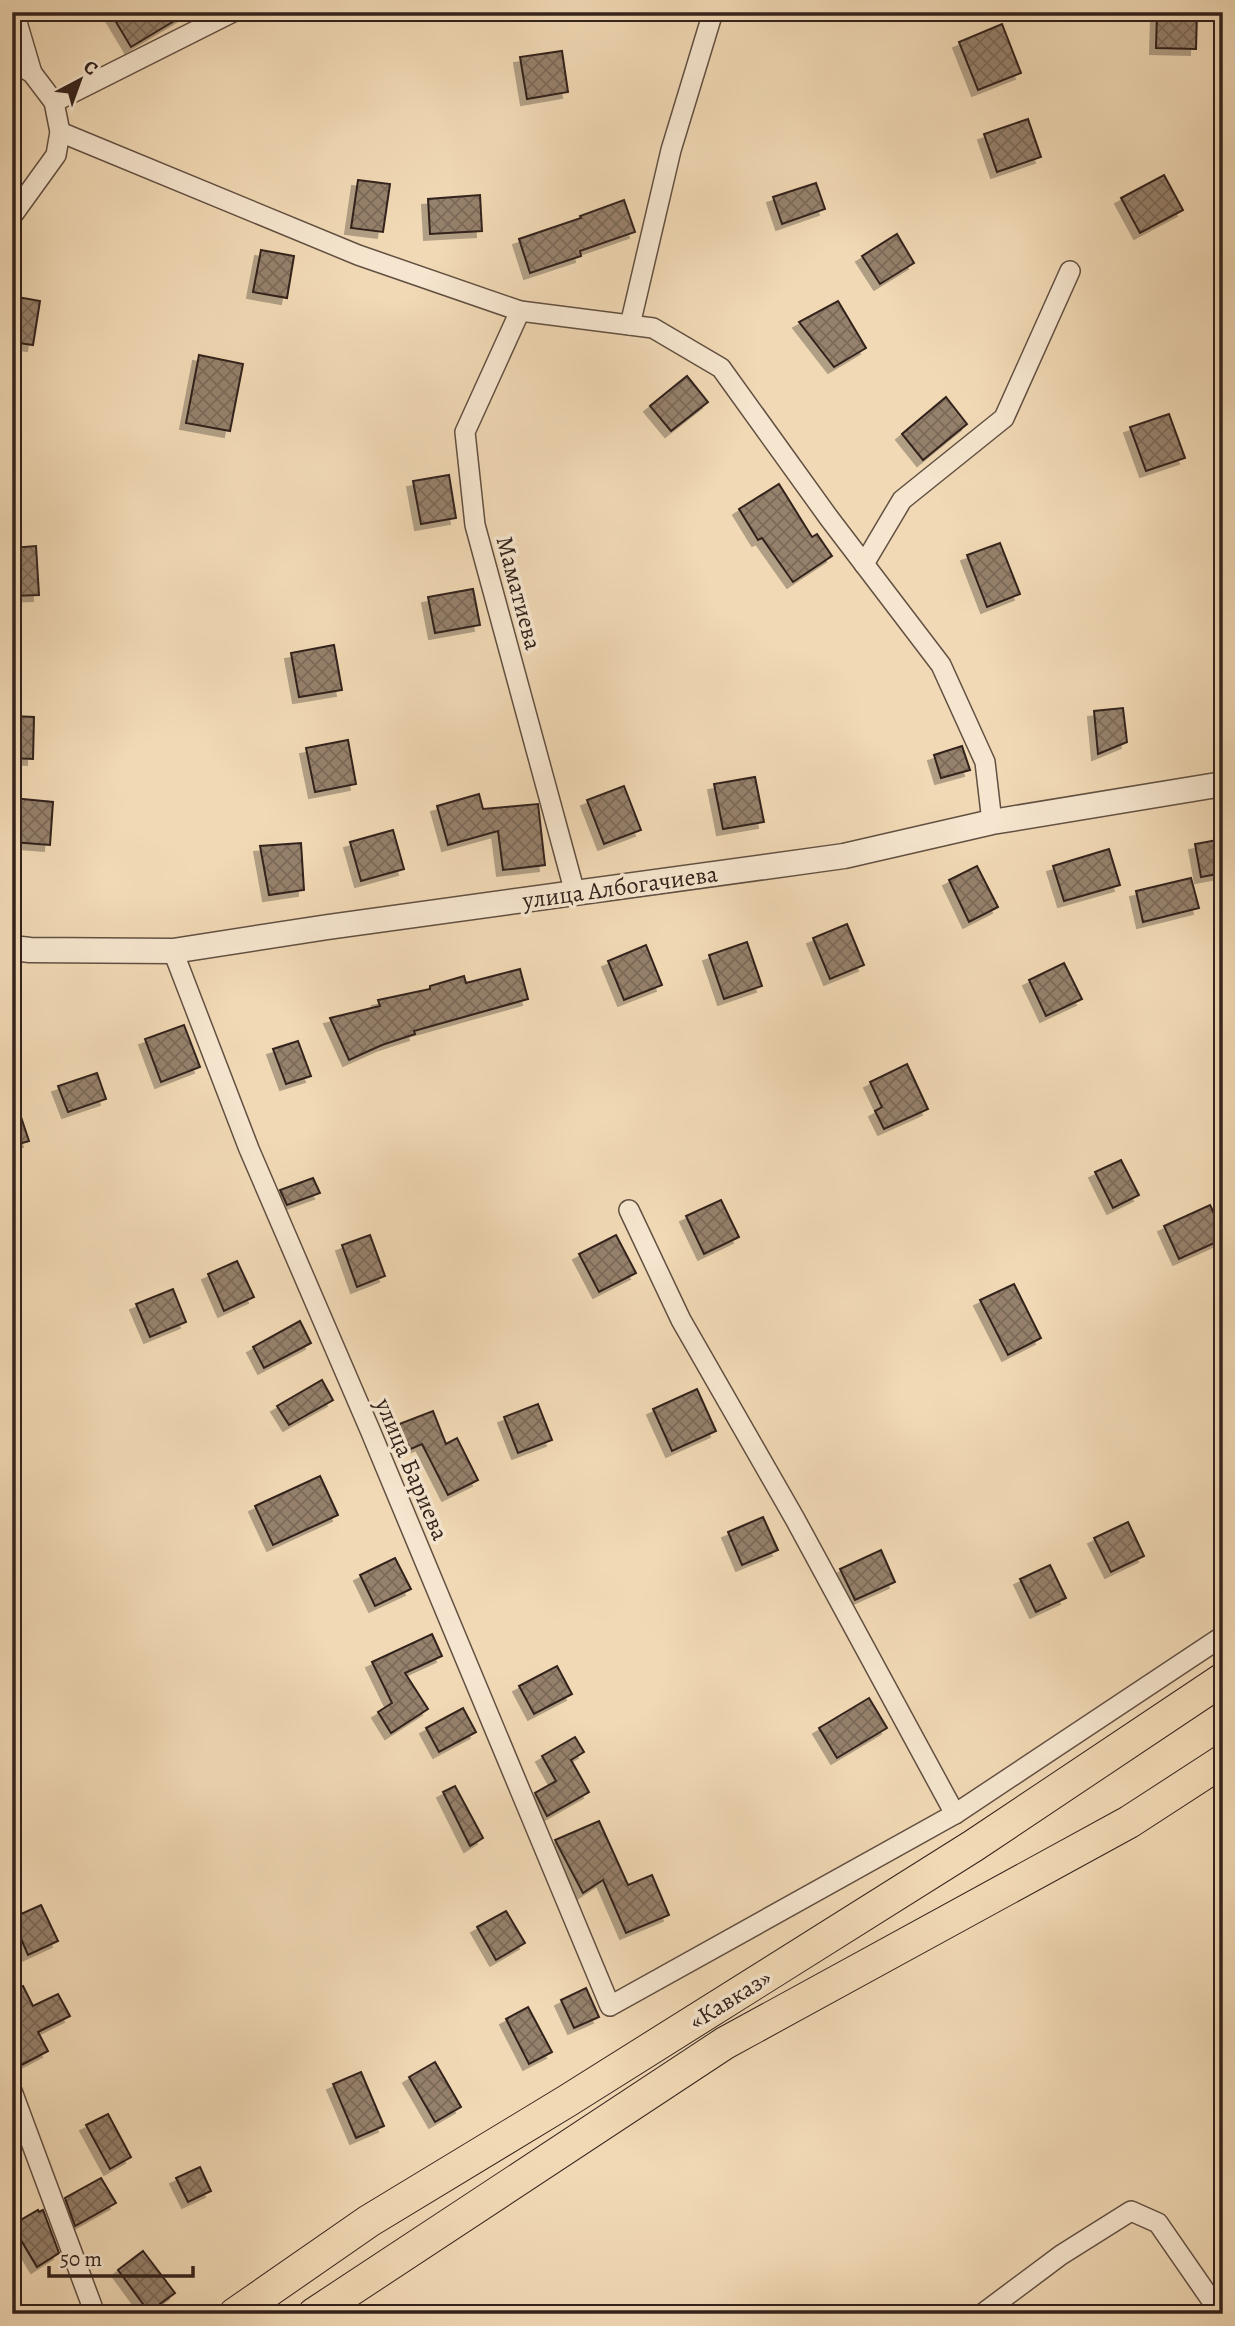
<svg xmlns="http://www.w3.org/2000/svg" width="1235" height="2326" font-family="Alegreya,serif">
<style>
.building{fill:url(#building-cross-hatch);stroke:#33221c;stroke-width:2;filter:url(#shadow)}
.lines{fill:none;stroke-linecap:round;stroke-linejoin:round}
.minor-casing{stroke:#625042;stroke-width:22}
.tertiary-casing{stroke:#625042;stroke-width:27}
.trunk-casing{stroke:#33221c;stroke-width:34}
.minor{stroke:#f6e6cf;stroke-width:19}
.tertiary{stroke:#f6e6cf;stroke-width:24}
.trunk{stroke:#f1d9b5;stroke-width:32}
.labels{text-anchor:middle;stroke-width:7;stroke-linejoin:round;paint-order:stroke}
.street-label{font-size:24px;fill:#33221c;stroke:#f6e6cf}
</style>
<defs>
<pattern id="building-cross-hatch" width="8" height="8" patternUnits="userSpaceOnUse" patternTransform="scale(1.75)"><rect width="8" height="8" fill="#96816c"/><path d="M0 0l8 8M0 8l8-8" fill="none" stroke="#7b6958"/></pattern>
<filter id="shadow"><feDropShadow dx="-6" dy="6" stdDeviation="0" flood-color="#0004"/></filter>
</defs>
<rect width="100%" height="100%" fill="#f1d9b5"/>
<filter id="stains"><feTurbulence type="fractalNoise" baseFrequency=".00286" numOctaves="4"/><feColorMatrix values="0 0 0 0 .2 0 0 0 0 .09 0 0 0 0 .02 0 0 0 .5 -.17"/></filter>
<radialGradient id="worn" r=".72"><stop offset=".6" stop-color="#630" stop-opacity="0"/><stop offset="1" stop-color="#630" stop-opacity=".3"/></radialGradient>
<g class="building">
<polygon points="110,12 189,12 131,47"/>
<polygon points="1157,12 1197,12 1196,49 1156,48"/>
<polygon points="1002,24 1021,73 978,90 959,42"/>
<polygon points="562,51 568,92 527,99 520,57"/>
<polygon points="1028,119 1041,157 997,172 984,134"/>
<polygon points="1164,175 1183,210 1140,233 1121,198"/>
<polygon points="358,180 390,184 383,232 351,228"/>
<polygon points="816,183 825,209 782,224 773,197"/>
<polygon points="480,195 482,231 430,234 428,199"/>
<polygon points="624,200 635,232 580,251 581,256 530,273 519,239 581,218 580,216"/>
<polygon points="897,234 914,263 880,284 862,256"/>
<polygon points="261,250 294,256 287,298 253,292"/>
<polygon points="12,296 40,301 33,345 12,342"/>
<polygon points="838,301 866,348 834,367 799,322"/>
<polygon points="199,355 243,364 230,431 186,423"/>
<polygon points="687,376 708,402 671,431 650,406"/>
<polygon points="946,397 967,424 923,460 902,434"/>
<polygon points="1169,414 1185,458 1146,471 1130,427"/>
<polygon points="449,475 456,518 421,524 413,481"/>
<polygon points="779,484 812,537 817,534 832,556 793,582 762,538 758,540 739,509"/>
<polygon points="1000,543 1020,594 987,607 967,555"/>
<polygon points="36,546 39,595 12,596 12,548"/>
<polygon points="473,589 480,625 435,633 428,597"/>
<polygon points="334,645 342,690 299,697 291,653"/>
<polygon points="1123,708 1127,742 1098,754 1094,711"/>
<polygon points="12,716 34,717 33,759 12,758"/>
<polygon points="348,740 356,784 315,792 306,748"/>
<polygon points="962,746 970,770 941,778 934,755"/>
<polygon points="755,777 764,822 723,829 714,784"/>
<polygon points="624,786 641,830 604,844 587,800"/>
<polygon points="479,794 483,809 538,804 545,865 503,870 498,831 448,845 437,806"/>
<polygon points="12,798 53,802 50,845 12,842"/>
<polygon points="393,830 404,869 361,881 350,842"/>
<polygon points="1223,839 1223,873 1201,877 1195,844"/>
<polygon points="301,843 304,890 269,895 260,846"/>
<polygon points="1109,849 1120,885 1064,901 1053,866"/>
<polygon points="977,866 998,907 969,922 949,880"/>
<polygon points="1191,878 1199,908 1143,922 1136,891"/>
<polygon points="847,924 864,965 830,979 813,938"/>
<polygon points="747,942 762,986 724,999 709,955"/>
<polygon points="646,945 662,985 624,1000 608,961"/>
<polygon points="1064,963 1082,999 1046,1016 1029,980"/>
<polygon points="520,969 528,999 414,1031 415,1034 382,1045 349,1060 330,1018 380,1006 378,1000 430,989 430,986 464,976 466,983"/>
<polygon points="184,1025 200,1067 161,1082 145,1039"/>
<polygon points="298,1041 311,1076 286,1084 273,1049"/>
<polygon points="907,1064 928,1109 884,1129 875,1111 882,1107 870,1082"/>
<polygon points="97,1073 106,1099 68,1112 58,1086"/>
<polygon points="12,1099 15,1099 29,1141 12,1146"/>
<polygon points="1121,1160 1139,1195 1113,1208 1095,1172"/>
<polygon points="313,1178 320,1193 287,1205 280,1190"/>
<polygon points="721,1200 739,1237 704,1254 686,1216"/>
<polygon points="1210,1205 1223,1232 1223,1239 1179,1259 1164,1226"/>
<polygon points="370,1235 385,1276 357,1287 342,1245"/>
<polygon points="616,1235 636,1273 599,1292 579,1254"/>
<polygon points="237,1261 254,1297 224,1311 208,1274"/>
<polygon points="1014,1284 1041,1338 1008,1355 980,1300"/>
<polygon points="173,1289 186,1322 150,1337 136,1304"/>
<polygon points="300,1321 311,1343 264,1368 253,1347"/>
<polygon points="322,1380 333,1400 289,1425 277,1406"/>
<polygon points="697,1389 716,1431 672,1451 653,1409"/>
<polygon points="538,1404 552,1440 518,1453 504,1417"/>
<polygon points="433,1411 446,1444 457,1438 478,1480 448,1495 422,1444 404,1452 394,1426"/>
<polygon points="320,1476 338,1515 273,1545 255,1506"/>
<polygon points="763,1517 778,1550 742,1565 728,1532"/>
<polygon points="1128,1522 1144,1556 1111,1572 1094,1538"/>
<polygon points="881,1550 895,1582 855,1600 840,1569"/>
<polygon points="395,1558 411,1589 375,1606 360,1575"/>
<polygon points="1050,1565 1066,1598 1036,1612 1020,1579"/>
<polygon points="432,1634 442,1656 405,1673 428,1709 391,1733 378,1712 392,1703 372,1662"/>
<polygon points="557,1666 572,1694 534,1714 519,1686"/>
<polygon points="869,1698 887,1728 837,1758 819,1728"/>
<polygon points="463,1708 476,1732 439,1752 426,1728"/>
<polygon points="575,1737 584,1752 571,1760 589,1792 547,1816 535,1793 556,1781 542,1756"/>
<polygon points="455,1786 483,1838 470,1846 443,1792"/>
<polygon points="599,1821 628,1885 652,1875 669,1915 626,1933 603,1880 583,1893 555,1840"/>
<polygon points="41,1905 58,1941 28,1955 12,1918"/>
<polygon points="506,1911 525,1943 496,1960 477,1927"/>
<polygon points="23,1986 33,2006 58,1994 70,2016 38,2032 48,2051 12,2070 12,1991"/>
<polygon points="586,1988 599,2017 574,2028 561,2000"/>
<polygon points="528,2007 552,2052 529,2064 506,2019"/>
<polygon points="435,2062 461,2107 435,2122 409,2077"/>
<polygon points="361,2072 384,2126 356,2138 333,2084"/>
<polygon points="108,2114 131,2157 110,2169 86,2125"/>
<polygon points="200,2167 211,2191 188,2202 176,2178"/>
<polygon points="101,2178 116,2203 75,2226 65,2198"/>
<polygon points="38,2210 39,2212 43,2210 59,2253 37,2267 12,2225"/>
<polygon points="143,2251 175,2293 149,2312 118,2270"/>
</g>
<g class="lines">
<g class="minor-casing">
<g id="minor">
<polyline points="14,12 32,73"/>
<polyline points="12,61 32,73 54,102 60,132 56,155 12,216"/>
<polyline points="54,102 233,12"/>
<polyline points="60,132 358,255 520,311 653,328 721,368 829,518 941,665 985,762 992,822"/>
<polyline points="520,311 465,432 475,525 575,893"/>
<polyline points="630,325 671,150 713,12"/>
<polyline points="864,564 902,500 1004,418 1070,271"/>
<polyline points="173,951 249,1149 370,1430 610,2006 955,1814 1223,1636"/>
<polyline points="629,1210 681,1320 795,1519 955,1814"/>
<polyline points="12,2091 95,2314"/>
<polyline points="982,2314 1061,2255 1131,2211 1158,2223 1221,2314"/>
</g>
</g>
<g class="tertiary-casing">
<polyline id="tertiary" points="12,948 30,950 173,951 328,927 844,856 992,822 1223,784"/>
</g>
<g class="trunk-casing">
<g id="trunk">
<polyline points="235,2314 369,2221 567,2101 973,1846 1223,1679"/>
<polyline points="314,2314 725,2043 1129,1822 1223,1761"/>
</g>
</g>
<use href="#minor" class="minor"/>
<use href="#tertiary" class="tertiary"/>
<use href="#trunk" class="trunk"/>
</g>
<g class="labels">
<g class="street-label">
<text transform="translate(519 593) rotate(75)" y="8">Маматиева</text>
<text transform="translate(620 887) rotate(-8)" y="8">улица Албогачиева</text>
<text transform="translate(412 1469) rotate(67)" y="8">улица Бариева</text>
<text transform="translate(730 1999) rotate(-32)" y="8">«Кавказ»</text>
</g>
</g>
<rect width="1235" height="2326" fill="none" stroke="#f1d9b5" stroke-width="42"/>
<rect x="14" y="14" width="1207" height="2298" fill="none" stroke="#33221c" stroke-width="3.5"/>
<rect x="21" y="21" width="1193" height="2284" fill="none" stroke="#33221c" stroke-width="2"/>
<g transform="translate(80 80) rotate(41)" stroke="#f6e6cf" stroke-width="5" paint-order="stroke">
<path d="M0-5L12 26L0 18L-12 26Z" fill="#33221c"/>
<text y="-10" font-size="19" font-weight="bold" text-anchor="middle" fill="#33221c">С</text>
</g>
<path d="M49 2266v10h144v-10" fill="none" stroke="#33221c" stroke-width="3.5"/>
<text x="60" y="2266" font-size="21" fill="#33221c" stroke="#f6e6cf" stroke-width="5" paint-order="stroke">50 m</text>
<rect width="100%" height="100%" filter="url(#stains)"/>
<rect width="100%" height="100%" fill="url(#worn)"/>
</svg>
